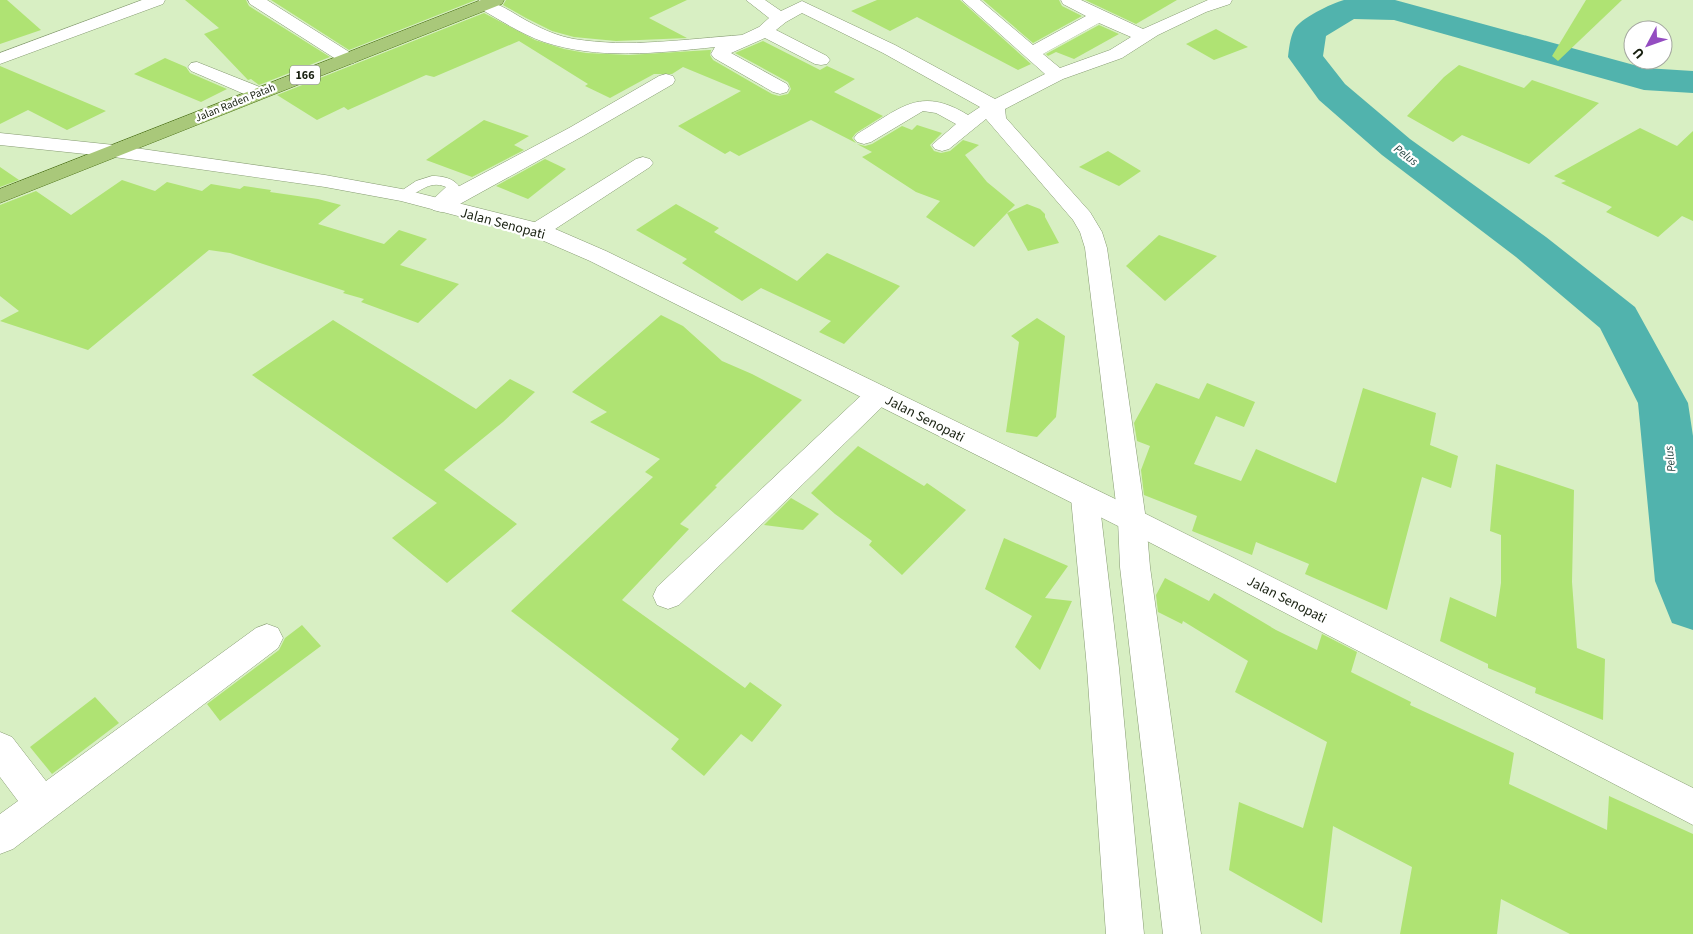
<svg xmlns="http://www.w3.org/2000/svg" width="1693" height="934" font-family="'Source Sans 3',sans-serif">
<style>
.lines{fill:none;stroke-linecap:round;stroke-linejoin:round}
.river{fill:#51b3ad;fill-rule:evenodd}
.building{fill:#afe373}
.service-casing{stroke:#869b72;stroke-width:1}
.minor-casing{stroke:#869b72;stroke-width:1}
.secondary-casing{stroke:#869b72;stroke-width:1}
.primary-casing{stroke:#51761c;stroke-width:1}
.service{fill:#fff;fill-rule:evenodd}
.minor{fill:#fff;fill-rule:evenodd}
.secondary{fill:#fff;fill-rule:evenodd}
.primary{fill:#a9c87a;fill-rule:evenodd}
.labels{text-anchor:middle;stroke-width:4.5;stroke-linejoin:round;paint-order:stroke}
.far-street-label{font-size:11px;fill:#182010;stroke:#fff}
.shield{fill:#fff;stroke:#5d6358;stroke-width:1}
.shield-label{font-size:12px;font-weight:bold;fill:#182010}
.far-water-label{font-size:12px;font-style:italic;fill:#264542;stroke:#fff}
.street-label{font-size:14px;fill:#182010;stroke:#fff}
</style>
<rect width="100%" height="100%" fill="#d8efc3"/>
<g class="lines">
<path class="river" d="M1344 0H1395L1645 68 1693 71V93L1644 90 1394 20 1354 19 1326 36 1323 56 1345 84 1410 139 1546 237 1635 307 1688 403 1693 436V630L1672 623 1655 581 1638 403 1600 328 1516 257 1382 155 1319 100 1288 57C1289 49 1290 38 1294 30 1299 19 1332 3 1344 0Z"/>
</g>
<g class="building">
<polygon points="0,0 7,0 41,30 0,44"/>
<polygon points="185,0 246,0 249,6 330,57 259,85 251,79 248,80 204,34 219,28"/>
<polygon points="271,0 476,0 349,50"/>
<polygon points="506,0 687,0 649,18 687,38 616,41 574,37 552,31 526,18 503,5"/>
<polygon points="877,0 960,0 1031,64 1018,70 917,17 890,31 851,11"/>
<polygon points="983,0 1059,0 1062,6 1082,16 1033,43"/>
<polygon points="1085,0 1177,0 1136,24"/>
<polygon points="1586,0 1622,0 1558,61 1552,56"/>
<polygon points="484,13 535,40 564,49 586,53 629,55 709,50 711,50 710,55 713,60 772,94 779,96 788,94 791,89 788,82 735,53 763,41 820,70 827,66 855,79 834,92 883,116 856,133 852,138 856,143 811,120 739,156 730,151 725,154 678,126 741,91 683,67 672,74 654,74 610,98 585,86 588,84 519,41 434,77 426,75 348,110 344,107 317,120 277,95"/>
<polygon points="1099,25 1119,34 1074,59 1056,52 1048,56 1046,54"/>
<polygon points="1216,29 1248,47 1214,60 1186,44"/>
<polygon points="165,58 186,67 190,73 227,89 201,102 134,74"/>
<polygon points="1459,65 1524,88 1532,80 1599,103 1529,164 1462,135 1453,142 1407,116 1444,77"/>
<polygon points="0,66 106,111 67,130 28,110 0,124"/>
<polygon points="484,120 529,136 514,145 524,150 472,177 426,160"/>
<polygon points="917,125 942,133 930,145 934,151 941,153 950,151 963,140 979,145 965,155 987,182 1015,205 1007,213 1027,204 1040,209 1045,214 1045,217 1059,243 1028,251 1007,213 974,247 926,217 940,201 916,192 862,157 872,152 857,144 865,146 872,144 902,126 912,130"/>
<polygon points="1640,128 1677,146 1693,131 1693,221 1682,216 1658,237 1606,212 1612,207 1561,183 1566,181 1554,176"/>
<polygon points="1108,151 1141,171 1119,186 1079,167"/>
<polygon points="545,159 566,169 528,199 496,186"/>
<polygon points="0,167 19,180 0,187"/>
<polygon points="122,180 155,191 167,182 202,191 211,184 240,189 244,186 271,190 270,192 318,199 341,205 318,224 384,244 399,230 427,239 400,265 459,284 418,323 361,302 364,299 343,293 345,291 230,253 209,250 88,350 0,321 19,311 0,296 0,205 36,191 71,215"/>
<polygon points="676,204 719,228 714,232 797,281 827,253 900,286 844,344 819,332 831,321 761,288 742,301 682,263 687,259 636,230"/>
<polygon points="1159,235 1217,256 1165,301 1126,266"/>
<polygon points="661,315 683,326 722,361 752,374 802,400 715,486 717,487 680,524 689,529 622,600 745,688 750,682 782,705 752,742 741,734 704,776 671,749 679,739 511,611 653,477 645,472 660,459 590,422 607,412 572,392"/>
<polygon points="1037,318 1065,336 1056,417 1037,437 1006,432 1019,342 1011,336"/>
<polygon points="333,320 476,409 510,379 535,392 503,422 444,470 517,524 447,583 392,538 437,503 252,375"/>
<polygon points="1156,383 1199,399 1207,383 1255,402 1244,427 1216,416 1194,464 1241,481 1256,449 1336,483 1363,388 1436,413 1430,445 1458,456 1451,488 1422,477 1387,610 1305,574 1309,564 1256,542 1252,555 1192,531 1197,516 1144,495 1141,470 1150,446 1137,441 1134,423"/>
<polygon points="858,446 924,486 927,483 966,510 902,575 869,545 872,541 835,514 811,493"/>
<polygon points="1496,464 1574,490 1572,582 1577,648 1605,659 1603,720 1535,693 1536,688 1488,668 1488,664 1440,641 1450,597 1496,617 1501,583 1501,535 1490,531"/>
<polygon points="791,498 819,514 803,530 764,525"/>
<polygon points="1004,538 1068,566 1045,598 1072,601 1040,670 1015,647 1032,616 985,589"/>
<polygon points="1165,578 1209,601 1214,593 1276,630 1317,650 1322,634 1357,652 1351,672 1411,702 1410,705 1514,753 1509,784 1607,830 1609,796 1693,834 1693,934 1570,934 1501,899 1497,934 1400,934 1412,867 1333,826 1322,923 1229,870 1239,802 1303,828 1327,742 1235,692 1248,661 1183,621 1182,624 1158,612 1156,595"/>
<polygon points="302,625 321,646 220,721 207,704 279,650 285,638"/>
<polygon points="95,697 119,723 52,774 30,747"/>
</g>
<g class="lines">
<g class="service-casing">
<path id="service" d="M432 176C442 176 455 178 460 188L440 207H430L428 204 446 187C428 179 418 195 402 199L395 195 416 181Z"/>
</g>
<g class="minor-casing">
<g id="minor">
<polygon points="142,0 165,0 163,4 0,64 0,53"/>
<polygon points="248,0 267,0 354,55 357,59 354,63 348,64 342,63 250,4"/>
<path d="M479 0C497 0 515 15 531 23 544 30 558 36 574 39 629 48 686 39 742 35L759 27 769 18 746 0H765L781 11 802 1 895 45 995 99 1045 74 962 0H980L1033 45 1086 16 1063 4 1061 0H1081L1143 29 1208 0H1232L1230 4 1206 12 1158 35 1122 58 1063 79 1005 109 1006 118 1090 212 1102 232 1107 248 1146 520 1150 567 1201 934H1163L1120 567 1118 520 1085 248 1080 232 1073 220 986 119 949 149 942 151 935 149 932 145 956 124 936 113 923 111 871 142 864 144 857 142 854 138 857 134C900 109 919 85 968 115L980 107 883 53 802 13 786 22 776 30 827 56 830 60 827 64 821 65 815 64 765 38 731 53 787 84 789 88 787 92 780 94 773 92 714 58 711 54 715 47C658 53 599 60 544 42 521 34 500 20 479 8L477 4ZM1099 23 1131 37 1110 50 1060 68 1043 54Z"/>
<polygon points="197,62 265,89 267,93 265,97 258,99 251,97 191,71 188,67 191,63"/>
<polygon points="666,74 673,76 675,80 673,84 583,136 449,210 441,212 433,210 430,205 433,200 569,128 659,76"/>
<polygon points="643,157 650,159 653,163 650,167 546,235 538,237 530,235 527,230 530,225 636,159"/>
<polygon points="878,385 887,388 891,395 887,402 679,605 668,609 657,605 653,596 657,587 869,388"/>
<polygon points="1085,487 1095,490 1099,498 1119,668 1144,934 1106,934 1087,668 1071,498 1075,490"/>
<polygon points="267,624 278,628 283,638 278,648 13,849 0,854 0,814 18,801 0,777 0,732 12,737 46,781 256,628"/>
</g>
</g>
<g class="secondary-casing">
<polygon id="secondary" points="0,133 114,145 325,175 402,189 546,225 606,251 1142,512 1693,788 1693,825 1122,528 590,261 530,235 401,201 325,187 114,157 0,145"/>
</g>
<g class="primary-casing">
<polygon id="primary" points="481,0 504,0 502,4 0,203 0,189"/>
</g>
<use href="#service" class="service"/>
<use href="#minor" class="minor"/>
<use href="#secondary" class="secondary"/>
<use href="#primary" class="primary"/>
</g>
<g class="labels">
<g class="far-street-label">
<text transform="translate(235 102) rotate(-22)" y="4">Jalan Raden Patah</text>
</g>
<rect class="shield" x="290" y="65.5" width="30" height="19" rx="4"/>
<g class="shield-label">
<text x="305" y="79">166</text>
</g>
<g class="far-water-label">
<text transform="translate(1406 155) rotate(37)" y="4">Pelus</text>
<text transform="translate(1670 459) rotate(-97)" y="4">Pelus</text>
</g>
<g class="street-label">
<text transform="translate(503 223) rotate(15)" y="5">Jalan Senopati</text>
<text transform="translate(925 418) rotate(27)" y="5">Jalan Senopati</text>
<text transform="translate(1287 599) rotate(27)" y="5">Jalan Senopati</text>
</g>
</g>
<g transform="translate(1648 45) rotate(229)"><circle r="24" fill="#ffffff" stroke="#a3a69f"/>
<path d="M0-4L9 19L0 12L-9 19Z" fill="#944dc1"/>
<text y="-8" font-size="14" font-weight="bold" text-anchor="middle" fill="#182010">U</text>
</g>
</svg>
